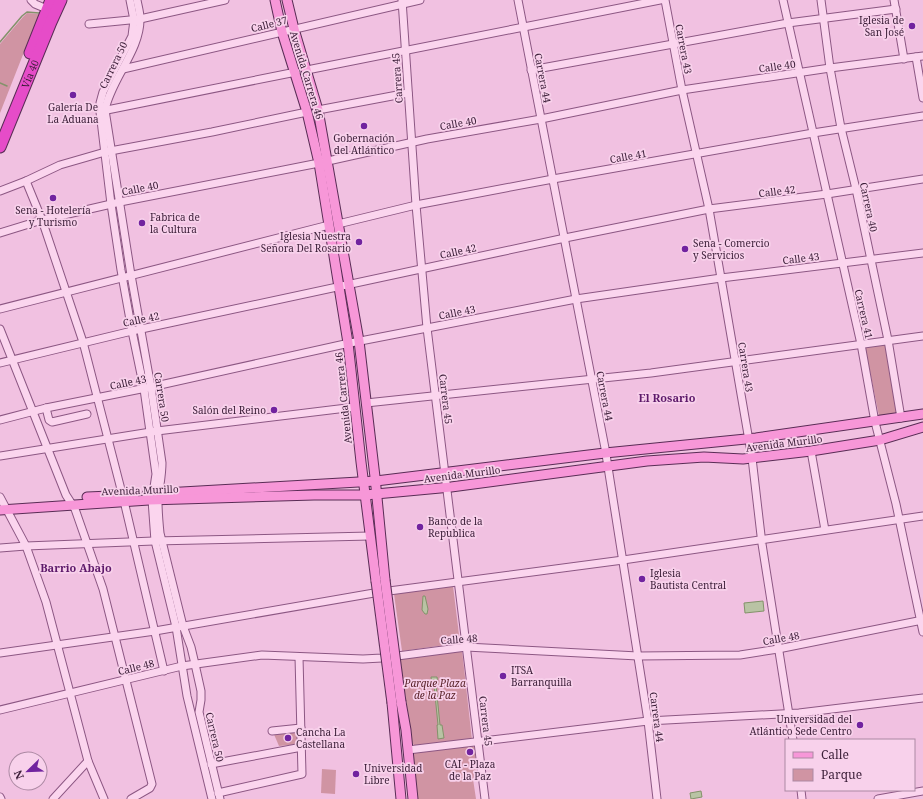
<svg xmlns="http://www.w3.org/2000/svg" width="923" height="799" font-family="'Noto Serif',serif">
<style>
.green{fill:#d094a3}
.water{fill:#b9c3a4;stroke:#83926a}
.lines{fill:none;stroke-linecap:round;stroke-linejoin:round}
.stream{stroke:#83926a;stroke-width:1.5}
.minor-casing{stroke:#8c5783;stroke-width:9}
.major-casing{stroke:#592c55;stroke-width:11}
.highway-casing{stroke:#592c55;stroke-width:13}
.minor{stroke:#fbd5ee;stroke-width:7}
.major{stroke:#f797d8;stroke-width:9}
.highway{stroke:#e64cc8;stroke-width:11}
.major-bridge-casing{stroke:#592c55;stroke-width:11;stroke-linecap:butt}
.major-bridge{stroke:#f797d8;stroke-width:9}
.poi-dot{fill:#71239f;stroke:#f8d1eb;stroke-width:1.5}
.labels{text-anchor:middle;stroke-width:3.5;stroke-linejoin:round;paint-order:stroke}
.poi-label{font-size:10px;fill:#3a1d37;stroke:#f8d1eb;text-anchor:start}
.street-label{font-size:10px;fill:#3a1d37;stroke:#f8d1eb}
.park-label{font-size:10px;font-style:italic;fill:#582228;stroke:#f8d1eb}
.neighbourhood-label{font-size:11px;font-weight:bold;fill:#5d196a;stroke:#f8d1eb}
</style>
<rect width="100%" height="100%" fill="#f1c1e1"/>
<g class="green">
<polygon points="27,13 39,14 0,113 0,44 23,17"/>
<polygon points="886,344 898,412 879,416 865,347"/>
<polygon points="453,586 460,643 402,651 394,594"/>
<polygon points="462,650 472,740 415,747 412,742 400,659"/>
<polygon points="300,730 300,744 279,746 273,732"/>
<polygon points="470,744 474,747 477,771 473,779 476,799 416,799 412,757 414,752"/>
<polygon points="322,769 336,770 335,794 321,793"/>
</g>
<g class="water">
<polygon points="423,596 425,596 428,609 427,614 425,614 422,610"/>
<polygon points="763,601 764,611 745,613 744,603"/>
<polygon points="431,677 437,677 438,684 436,685 440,725 442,725 444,738 438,739 437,725 438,725 434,685 432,685"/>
<polygon points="701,791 702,797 691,799 690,793"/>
</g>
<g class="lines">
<g class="stream">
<polyline points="0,42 22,16 27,12 39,13"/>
<polyline points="0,83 7,86"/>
</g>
<g class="minor-casing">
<g id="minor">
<polyline points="31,0 35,4 47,9"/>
<polyline points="130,0 134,20 132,36 103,92 100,103 100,112 111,204 121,270 132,331 144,389 156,474 152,500 155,541 176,627 187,696 212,799"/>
<path d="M137 0C138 6 140 12 140 18 141 50 111 79 105 110L131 275 151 387 162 463C162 476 159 488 158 501 158 512 159 523 160 533L183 626 191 647 195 664 201 691V700L199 712 220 799"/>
<polyline points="402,0 416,205 427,328 485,799"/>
<polyline points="518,0 605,448 648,721 657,799"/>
<polyline points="665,0 682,90 709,209 721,278 752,458 762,544 793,740"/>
<polyline points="783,0 861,344 875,422 896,504 923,632"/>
<polyline points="821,0 830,68 841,128 856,189 888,340 901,418"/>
<polyline points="894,0 904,59"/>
<polyline points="89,24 140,19 225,0"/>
<polyline points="916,57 923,98"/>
<polyline points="123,69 420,0"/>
<polyline points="307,70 660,0"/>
<polyline points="531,70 788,23 896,9"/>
<polyline points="318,110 408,93"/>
<polyline points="102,111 296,72"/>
<polyline points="26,181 42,220 83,342 124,501 164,671"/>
<polyline points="0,191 26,181 60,165 105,152 212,132 307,112"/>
<polyline points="338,224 416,205 553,179 813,133 923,116"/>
<polyline points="0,233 42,220 120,202 319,163 427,139 541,119 682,90 830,68 923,56"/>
<polyline points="0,309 329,225"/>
<polyline points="0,329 66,495 75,509 103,589 152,784 150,788 131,799"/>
<polyline points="0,363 132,331 565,238 709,209 827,194 923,179"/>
<polyline points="366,403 651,373 923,336"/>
<polyline points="46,408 49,420 52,422 87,414"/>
<polyline points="0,420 46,408 151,387 345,344 576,299 721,278 923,253"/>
<polyline points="811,451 825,530"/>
<polyline points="0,456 157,431 355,407"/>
<polyline points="0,497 26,546 46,602 88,761 104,799"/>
<polyline points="0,548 26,546 154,541 370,536"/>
<polyline points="389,591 623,560 923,516"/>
<polyline points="0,653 155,631 374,593"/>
<polyline points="0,710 182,666 262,655 363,659 382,658 466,647 638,656 740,655 778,649 923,620"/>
<polyline points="272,731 301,728"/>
<polyline points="408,750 648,721 799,713 923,698"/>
<polyline points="211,764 302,747"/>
<polyline points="801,790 802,799"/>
<polyline points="218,793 302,774 299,657"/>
<polyline points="0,797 1,799"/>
<polyline points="53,799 88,761"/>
<polyline points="878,799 923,791"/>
</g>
</g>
<g class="major-casing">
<g id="major">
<polyline points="275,0 282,32 307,112 319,163 348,343 361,462 376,581"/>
<polyline points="287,0 294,29 318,110 359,341 375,477 385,580"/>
<polyline points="147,494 376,481 605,453 756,438 923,414"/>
<polyline points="87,497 134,495"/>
<polyline points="0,510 149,500 314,495 365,495 451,487 647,461 704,457 743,459 811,451 880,440 923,427"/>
<polyline points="401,702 406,730 413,799"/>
<polyline points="392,703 401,799"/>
</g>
</g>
<g class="highway-casing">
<g id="highway">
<polyline points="30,53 51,0"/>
<path id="s1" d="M0 147 51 22 61 0"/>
</g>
</g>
<use href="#minor" class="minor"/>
<use href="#major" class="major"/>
<use href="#highway" class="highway"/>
<g class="major-bridge-casing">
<g id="major-bridge">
<polyline points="385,580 401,702"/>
<polyline points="376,581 392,703"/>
</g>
</g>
<use href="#major-bridge" class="major-bridge"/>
</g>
<g class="poi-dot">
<circle cx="912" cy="26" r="4"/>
<circle cx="73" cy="95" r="4"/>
<circle cx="364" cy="126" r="4"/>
<circle cx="53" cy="198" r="4"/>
<circle cx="142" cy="223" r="4"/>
<circle cx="359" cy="242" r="4"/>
<circle cx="685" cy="249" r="4"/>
<circle cx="274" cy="410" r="4"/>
<circle cx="420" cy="527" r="4"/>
<circle cx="642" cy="579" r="4"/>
<circle cx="503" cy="676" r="4"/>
<circle cx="860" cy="725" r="4"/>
<circle cx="288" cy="738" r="4"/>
<circle cx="470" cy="752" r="4"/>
<circle cx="356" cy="774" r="4"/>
</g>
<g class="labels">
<g class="poi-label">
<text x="904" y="24" text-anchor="end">Iglesia de<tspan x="904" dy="12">San José</tspan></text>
<text x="73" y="111" text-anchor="middle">Galería De<tspan x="73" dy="12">La Aduana</tspan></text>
<text x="364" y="142" text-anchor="middle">Gobernación<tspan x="364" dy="12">del Atlántico</tspan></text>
<text x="53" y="214" text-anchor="middle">Sena - Hotelería<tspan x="53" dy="12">y Turismo</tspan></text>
<text x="150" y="221">Fabrica de<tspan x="150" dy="12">la Cultura</tspan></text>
<text x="351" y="240" text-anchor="end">Iglesia Nuestra<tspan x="351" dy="12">Señora Del Rosario</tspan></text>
<text x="693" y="247">Sena - Comercio<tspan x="693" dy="12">y Servicios</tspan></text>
<text x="266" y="414" text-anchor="end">Salón del Reino</text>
<text x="428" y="525">Banco de la<tspan x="428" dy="12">Republica</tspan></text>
<text x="650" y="577">Iglesia<tspan x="650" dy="12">Bautista Central</tspan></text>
<text x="511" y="674">ITSA<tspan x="511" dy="12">Barranquilla</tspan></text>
<text x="852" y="723" text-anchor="end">Universidad del<tspan x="852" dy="12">Atlántico Sede Centro</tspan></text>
<text x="296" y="736">Cancha La<tspan x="296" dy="12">Castellana</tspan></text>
<text x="470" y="768" text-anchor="middle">CAI - Plaza<tspan x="470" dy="12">de la Paz</tspan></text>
<text x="364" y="772">Universidad<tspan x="364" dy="12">Libre</tspan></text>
</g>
<g class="street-label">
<text transform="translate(269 24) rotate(-14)" y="4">Calle 37</text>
<text transform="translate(684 49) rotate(79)" y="4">Carrera 43</text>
<text transform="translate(113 65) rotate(-64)" y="4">Carrera 50</text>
<text transform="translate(777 66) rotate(-8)" y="4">Calle 40</text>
<text dy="4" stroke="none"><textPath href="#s1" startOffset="79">Vía 40</textPath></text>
<text transform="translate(307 75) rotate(73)" y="4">Avenida Carrera 46</text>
<text transform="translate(397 78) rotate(-94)" y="4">Carrera 45</text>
<text transform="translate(543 78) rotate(79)" y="4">Carrera 44</text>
<text transform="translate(458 123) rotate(-10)" y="4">Calle 40</text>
<text transform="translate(628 156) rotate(-10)" y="4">Calle 41</text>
<text transform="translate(140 188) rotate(-11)" y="4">Calle 40</text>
<text transform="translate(777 191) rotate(-7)" y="4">Calle 42</text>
<text transform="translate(869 207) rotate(78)" y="4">Carrera 40</text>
<text transform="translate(458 251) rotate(-12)" y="4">Calle 42</text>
<text transform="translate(801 258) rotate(-7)" y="4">Calle 43</text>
<text transform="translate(457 312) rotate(-11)" y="4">Calle 43</text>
<text transform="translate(864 314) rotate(77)" y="4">Carrera 41</text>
<text transform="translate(141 319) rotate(-12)" y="4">Calle 42</text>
<text transform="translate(746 367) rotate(81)" y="4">Carrera 43</text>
<text transform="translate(128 382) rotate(-12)" y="4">Calle 43</text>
<text transform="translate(605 396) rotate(79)" y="4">Carrera 44</text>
<text transform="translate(162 397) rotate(81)" y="4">Carrera 50</text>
<text transform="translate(343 398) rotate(-96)" y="4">Avenida Carrera 46</text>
<text transform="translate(446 399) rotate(83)" y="4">Carrera 45</text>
<text transform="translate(784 443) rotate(-7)" y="4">Avenida Murillo</text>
<text transform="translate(462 474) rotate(-7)" y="4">Avenida Murillo</text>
<text transform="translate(140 490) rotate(-2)" y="4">Avenida Murillo</text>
<text transform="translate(781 638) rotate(-10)" y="4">Calle 48</text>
<text transform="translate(459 639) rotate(-4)" y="4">Calle 48</text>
<text transform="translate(136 667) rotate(-14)" y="4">Calle 48</text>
<text transform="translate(657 717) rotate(82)" y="4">Carrera 44</text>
<text transform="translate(486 721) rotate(83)" y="4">Carrera 45</text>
<text transform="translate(215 737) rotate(77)" y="4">Carrera 50</text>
</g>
<g class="park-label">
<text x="435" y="687">Parque Plaza<tspan x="435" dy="12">de la Paz</tspan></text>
</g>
<g class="neighbourhood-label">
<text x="667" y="402">El Rosario</text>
<text x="76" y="572">Barrio Abajo</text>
</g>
</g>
<rect x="785" y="739" width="130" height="52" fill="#f8d1eb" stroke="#ac89a3"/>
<rect x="793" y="752" width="20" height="6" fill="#f797d8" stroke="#ac89a3"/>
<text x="821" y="759" font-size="12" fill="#3a1d37">Calle</text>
<rect x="793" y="769" width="20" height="12" fill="#d094a3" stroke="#ac89a3"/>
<text x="821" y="779" font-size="12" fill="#3a1d37">Parque</text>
<g transform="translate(28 771) rotate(247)"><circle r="19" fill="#f8d1eb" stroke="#ac89a3"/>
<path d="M0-3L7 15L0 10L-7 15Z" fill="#71239f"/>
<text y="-6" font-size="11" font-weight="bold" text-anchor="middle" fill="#3a1d37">N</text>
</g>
</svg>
